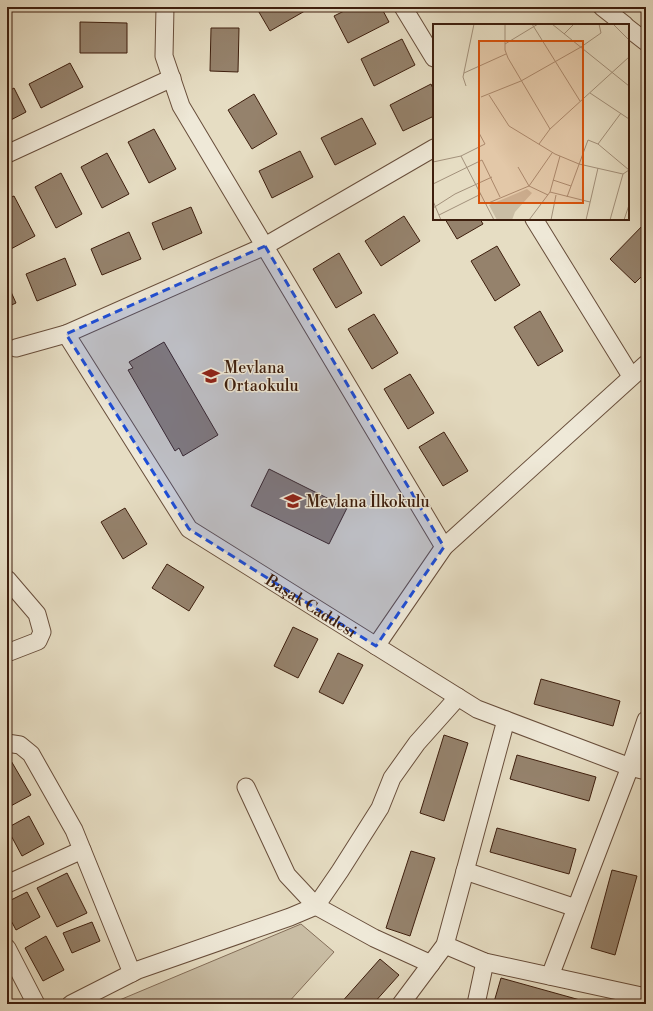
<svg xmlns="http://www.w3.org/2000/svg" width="653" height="1011" font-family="'Libre Bodoni',serif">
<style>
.green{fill:#c9bda4;stroke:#846e59}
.building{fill:#95826c;stroke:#3e1f0e}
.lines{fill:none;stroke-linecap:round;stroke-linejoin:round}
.street-casing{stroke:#684e3b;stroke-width:19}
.street{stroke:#efe9d8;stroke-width:17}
.marked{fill:#1d4ed8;fill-opacity:0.2;stroke:#1d4ed8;stroke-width:3;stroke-dasharray:8 5;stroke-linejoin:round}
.labels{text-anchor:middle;stroke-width:3;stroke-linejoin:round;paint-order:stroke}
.poi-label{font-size:16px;fill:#3e1f0e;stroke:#efe9d8;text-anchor:start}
.street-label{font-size:16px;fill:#3e1f0e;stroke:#efe9d8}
.inset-road{fill:none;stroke:#a3917b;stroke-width:1}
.view{fill:#d7530c;fill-opacity:0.15;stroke:#d7530c;stroke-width:2}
.inset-edge{fill:none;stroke:#3e1f0e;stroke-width:2}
</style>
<rect width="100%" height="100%" fill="#e6ddc3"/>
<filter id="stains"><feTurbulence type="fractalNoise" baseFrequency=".005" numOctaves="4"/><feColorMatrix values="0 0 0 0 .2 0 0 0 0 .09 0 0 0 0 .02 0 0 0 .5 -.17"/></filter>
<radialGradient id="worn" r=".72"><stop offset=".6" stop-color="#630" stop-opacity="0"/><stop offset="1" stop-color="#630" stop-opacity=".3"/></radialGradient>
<polygon class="green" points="301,924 334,952 287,1004 110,1004"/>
<g class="building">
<polygon points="256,7 309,7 310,8 270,31"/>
<polygon points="352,7 381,7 389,22 348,43 334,16"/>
<polygon points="80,22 127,23 127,53 80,53"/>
<polygon points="211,28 239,28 238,72 210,71"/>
<polygon points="402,39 415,65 374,86 361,59"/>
<polygon points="70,63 83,87 41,108 29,84"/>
<polygon points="431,84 434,91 434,116 403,131 390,105"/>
<polygon points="14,88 26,112 7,122 7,92"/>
<polygon points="254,94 277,134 252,149 228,110"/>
<polygon points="362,118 376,144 335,165 321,138"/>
<polygon points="154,129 176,169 149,183 128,142"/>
<polygon points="300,151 313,177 272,198 259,171"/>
<polygon points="107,153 129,194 102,208 81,167"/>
<polygon points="61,173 82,214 56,228 35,187"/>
<polygon points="14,196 35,236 9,250 7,247 7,199"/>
<polygon points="191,207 202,233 163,250 152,223"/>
<polygon points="404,216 420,241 381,266 365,241"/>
<polygon points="445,219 480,219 483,224 457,239"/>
<polygon points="646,222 646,272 635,283 610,259"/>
<polygon points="129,232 141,259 102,275 91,249"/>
<polygon points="497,246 520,285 495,301 471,261"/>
<polygon points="339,253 362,293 336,308 313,269"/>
<polygon points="65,258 76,285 37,301 26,274"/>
<polygon points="7,283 16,303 7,307"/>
<polygon points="540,311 563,351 538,366 514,327"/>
<polygon points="374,314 398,353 372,369 348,329"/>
<polygon points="164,342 218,435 183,456 179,448 175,451 128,370 133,368 129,362"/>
<polygon points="410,374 434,413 408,429 384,389"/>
<polygon points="444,432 468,471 443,486 419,447"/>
<polygon points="269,469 347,508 329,544 251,506"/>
<polygon points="125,508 147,544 123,559 101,522"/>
<polygon points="167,564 204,587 189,611 152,588"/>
<polygon points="293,627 318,639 298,678 274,666"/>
<polygon points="338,653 363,665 343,704 319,692"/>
<polygon points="541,679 620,701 613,726 534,704"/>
<polygon points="444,735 468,743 444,821 420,813"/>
<polygon points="517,755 596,777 589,801 510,779"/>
<polygon points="10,759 31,795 7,808 7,760"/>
<polygon points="646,803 646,817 642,816"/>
<polygon points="29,816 44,844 22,856 7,828"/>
<polygon points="497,828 576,849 569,874 490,852"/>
<polygon points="411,851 435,858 410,936 386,928"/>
<polygon points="612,870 637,876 615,955 591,948"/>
<polygon points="67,873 87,913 57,927 37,888"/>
<polygon points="27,892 40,917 16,930 7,913 7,902"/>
<polygon points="92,922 100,941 72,953 63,933"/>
<polygon points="46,936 64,970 43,981 25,948"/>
<polygon points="380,959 399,975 373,1004 340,1004"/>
<polygon points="501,978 580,1000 579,1004 500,1004 494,1002"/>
</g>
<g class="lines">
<g class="street-casing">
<g id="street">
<polyline points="165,7 164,56 181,106 444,547"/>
<polyline points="403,7 434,58"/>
<polyline points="602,7 625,25"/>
<polyline points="628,28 646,42"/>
<polyline points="7,154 172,78"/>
<polyline points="534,219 631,376"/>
<path id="s1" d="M66 334 189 529 477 709 630 767 646 771"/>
<polyline points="16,348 66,334 265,246 434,148"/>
<polyline points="7,579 37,614 42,632 38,641 7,653"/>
<polyline points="376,646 444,547 646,364"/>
<polyline points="7,743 20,745 31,754 74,830 132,973"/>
<polyline points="246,787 287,875 316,906 374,938 431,964"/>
<polyline points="465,871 576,908"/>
<polyline points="7,884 82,850"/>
<polyline points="445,945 485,962 646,997"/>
<polyline points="7,948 36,1004"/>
<polyline points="550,976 630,767 646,720"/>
<polyline points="71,1004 138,970 290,917 316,906 340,871 380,808 392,778 417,743 458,697"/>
<polyline points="401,1004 445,945 506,720"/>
<polyline points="476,1004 485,962"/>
</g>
</g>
<use href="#street" class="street"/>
</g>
<path class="marked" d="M265 246 444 547 376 646 189 529 66 334Z"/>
<defs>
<g id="school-bare" transform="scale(1.38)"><path d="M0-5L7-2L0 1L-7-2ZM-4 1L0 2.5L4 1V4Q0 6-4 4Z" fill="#8f2418" stroke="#efe9d8" stroke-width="2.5" paint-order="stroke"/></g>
</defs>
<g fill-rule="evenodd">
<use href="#school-bare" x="211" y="376"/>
<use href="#school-bare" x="293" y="501"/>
</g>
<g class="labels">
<g class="poi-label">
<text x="224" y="373">Mevlana<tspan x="224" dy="18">Ortaokulu</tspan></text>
<text x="306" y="507">Mevlana İlkokulu</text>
</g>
<g class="street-label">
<text dy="6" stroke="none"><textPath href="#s1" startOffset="375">Başak Caddesi</textPath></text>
</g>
</g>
<g transform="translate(433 24)">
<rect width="196" height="196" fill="#e6ddc3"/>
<path d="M94 165 99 169 82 188 79 196H64L56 181Z" fill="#c9bda4"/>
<path class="inset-road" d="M72 0V26L75 34 117 105M99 0 147 77M119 0 196 62M180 0 196 16M131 10 141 0M72 20 105 0M31 49 73 30M33 62 30 53 41 0M157 69 196 95M56 71 76 102 122 130 146 140 190 150M48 73 88 57 148 23 168 9 166 0M106 120 117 105 196 33M165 120 188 89M28 132 61 196M0 138 28 132 52 120 46 109M85 143 96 162 115 171M120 156 138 162M0 160 49 136 67 173M117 168 157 178M134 173 155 116 165 120 196 146M0 177 8 196M53 180 96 162 119 129M0 184 22 170 59 153M6 191 48 170M96 196 117 168 127 132M118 196 123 171M153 196 165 144M177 196 190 150 196 146M191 196 196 181"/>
<path class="view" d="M46 17H150V179H46Z"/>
<rect width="196" height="196" class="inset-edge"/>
</g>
<rect width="653" height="1011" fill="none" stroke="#e6ddc3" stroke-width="24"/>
<rect x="8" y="8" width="637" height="995" fill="none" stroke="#3e1f0e" stroke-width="2"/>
<rect x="12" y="12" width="629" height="987" fill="none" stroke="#3e1f0e"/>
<rect width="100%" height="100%" filter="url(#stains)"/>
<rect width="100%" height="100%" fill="url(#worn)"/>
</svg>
